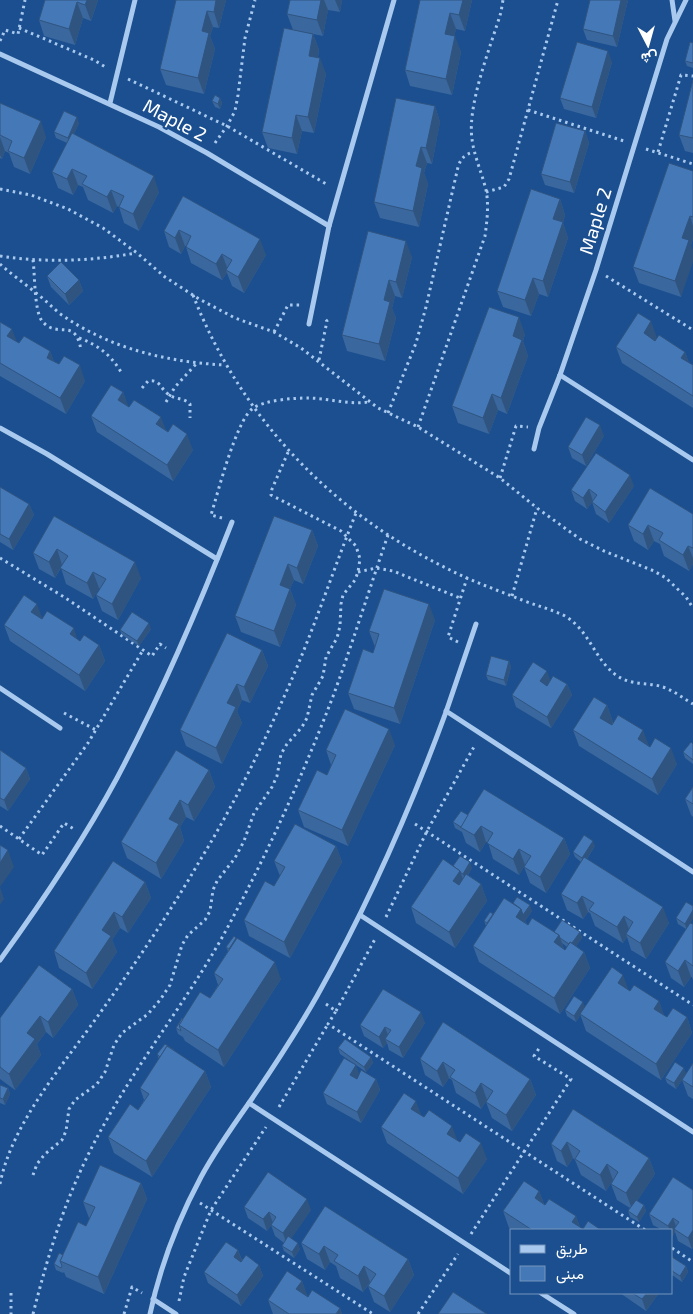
<svg xmlns="http://www.w3.org/2000/svg" width="693" height="1314" font-family="'Exo 2',Vazirmatn,sans-serif">
<style>
.lines{fill:none;stroke-linecap:round;stroke-linejoin:round}
.path{stroke:#a9c9ee;stroke-width:3;stroke-dasharray:2.5 4;stroke-linecap:butt}
.minor{stroke:#a9c9ee;stroke-width:5}
.wall{fill:#3a679d;fill-rule:evenodd}
.shaded-wall{fill:#305480}
.building{fill:#4478b7;stroke:#305480}
.labels{text-anchor:middle;stroke-width:4.5;stroke-linejoin:round;paint-order:stroke}
.street-label{font-size:19px;fill:#fff;stroke:#1b4f8f}
</style>
<rect width="100%" height="100%" fill="#1b4f8f"/>
<g class="lines">
<g class="path">
<polyline points="19,28 94,60 107,68"/>
<polyline points="0,41 5,30 18,34 25,0"/>
<polyline points="128,79 227,126 328,185"/>
<polyline points="528,110 624,141"/>
<polyline points="215,143 227,126 235,111 238,95 245,38 255,0"/>
<polyline points="646,149 693,164"/>
<polyline points="658,152 681,75 693,76"/>
<polyline points="0,189 31,195 68,209 103,228 137,253 165,277 199,299 235,318 274,332 301,348 378,408 418,427 500,478 537,508 580,539 604,551 654,571 666,578 686,597 693,608"/>
<polyline points="486,192 504,187 509,179 558,0"/>
<path d="M0 256C46 263 91 261 136 253"/>
<path d="M33 260C35 274 34 310 42 321 58 340 75 316 81 350"/>
<path d="M0 264C11 274 24 283 36 293 44 299 51 306 59 313 108 348 166 362 225 365"/>
<polyline points="606,276 693,330"/>
<path d="M193 295C240 416 330 511 446 568 471 581 497 590 522 600 537 606 551 609 565 616 590 631 594 659 616 675 631 686 648 682 663 687 674 691 683 698 693 704"/>
<polyline points="274,332 288,305 301,305"/>
<path d="M79 338C98 345 111 355 121 372"/>
<polyline points="319,360 327,321 323,317"/>
<path d="M142 388 148 381C160 379 160 388 168 394 175 400 183 397 190 404V418"/>
<polyline points="166,402 175,387 196,364"/>
<path d="M388 413 416 343 426 307 458 167C461 158 465 154 474 152"/>
<path d="M418 427 485 236C487 221 489 205 486 190 482 173 474 156 472 139 467 104 491 46 501 12L503 0"/>
<polyline points="500,478 516,426 528,427"/>
<path d="M222 518 211 515C218 492 236 422 252 409 263 400 294 398 308 398 328 398 348 405 368 402"/>
<polyline points="0,558 64,597 152,656 160,644 166,648"/>
<polyline points="358,572 376,568 393,571 460,598"/>
<polyline points="512,596 537,508"/>
<polyline points="458,642 448,637 467,578"/>
<polyline points="64,713 96,730"/>
<polyline points="415,824 693,1005"/>
<polyline points="0,826 42,855 64,823 74,829"/>
<polyline points="19,839 88,743 143,650"/>
<polyline points="386,917 427,831 475,745"/>
<polyline points="326,1004 336,1011 328,1024 645,1230"/>
<polyline points="336,1011 375,939"/>
<polyline points="279,1107 328,1024"/>
<polyline points="33,1175 37,1164 45,1154 62,1140 66,1131 69,1109 75,1100 97,1084 105,1072 114,1045 122,1033 148,1014 160,1000 170,985 182,945 188,935 205,920 210,911 213,890 217,881 235,858 244,841 254,813 272,787 277,776 281,754 287,744 302,727 307,718 312,695 323,676 326,657 337,638 340,626 341,604 343,595 355,580 358,572 360,559 356,546 341,531 271,495 272,489 289,450"/>
<path d="M0 1184C12 1122 65 1063 100 1013 135 964 169 914 199 862 234 805 264 743 291 681 315 626 334 568 356 513"/>
<polyline points="200,1203 373,1314"/>
<polyline points="471,1234 571,1079 534,1056 540,1047"/>
<polyline points="672,1248 693,1262"/>
<polyline points="11,1293 11,1314"/>
<polyline points="179,1301 184,1277 211,1210 266,1127"/>
<path d="M33 1314C51 1243 70 1184 106 1121 145 1051 196 989 232 919 270 848 303 774 332 699 352 645 369 590 388 535"/>
<polyline points="124,1314 132,1287 142,1293"/>
<polyline points="418,1314 458,1254"/>
</g>
<g class="minor">
<polyline points="672,0 675,21"/>
<polyline points="0,54 159,127 207,153 329,226"/>
<polyline points="110,103 135,0"/>
<polyline points="309,324 329,226 394,0"/>
<polyline points="560,375 693,460"/>
<polyline points="0,428 47,454 217,559"/>
<polyline points="534,449 539,428 560,375 596,270 667,39 686,0"/>
<polyline points="0,688 60,728"/>
<polyline points="446,711 693,872"/>
<polyline points="360,915 693,1132"/>
<path d="M0 960C42 902 83 841 117 778 161 695 198 609 232 522"/>
<polyline points="249,1103 512,1274"/>
<polyline points="541,1293 574,1314"/>
<polyline points="153,1299 176,1314"/>
<path d="M150 1314C160 1267 178 1220 201 1177 215 1151 232 1127 249 1103 273 1068 296 1033 317 996 368 905 410 810 446 712 456 683 466 653 476 624"/>
</g>
</g>
<g class="wall">
<polygon points="45,0 98,0 91,21 83,18 75,45 44,36 39,20"/>
<polygon points="176,0 226,0 219,28 213,27 210,36 215,49 204,94 166,85 160,69"/>
<polygon points="290,0 342,0 340,12 328,10 323,36 293,30 287,14"/>
<polygon points="420,0 472,0 465,31 456,29 454,36 461,52 452,95 410,86 405,70"/>
<polygon points="628,0 617,47 587,40 583,29"/>
<polygon points="313,34 319,50 318,57 326,74 314,133 302,131 297,154 268,148 262,132"/>
<polygon points="693,43 693,68 687,66 685,61"/>
<polygon points="612,62 596,118 564,109 560,98"/>
<polygon points="693,80 693,153 685,151 679,135"/>
<polygon points="220,98 222,103 220,109 215,107 212,101"/>
<polygon points="0,103 46,137 30,174 14,167 9,153 5,151 2,159 0,158"/>
<polygon points="435,106 440,122 432,164 427,163 424,173 428,184 419,227 380,218 374,202"/>
<polygon points="79,123 74,134 159,192 139,231 124,223 119,207 117,206 113,213 88,200 83,187 78,185 73,195 58,188 52,172 67,143 56,138 54,132"/>
<polygon points="585,131 589,143 574,193 545,185 541,174"/>
<polygon points="693,171 693,239 691,245 681,297 639,283 633,267"/>
<polygon points="183,196 266,255 244,293 232,286 227,273 222,280 191,263 186,247 186,246 185,246 181,254 169,247 164,231"/>
<polygon points="560,199 565,215 563,223 568,238 548,297 539,294 531,316 503,307 497,291"/>
<polygon points="368,231 412,257 402,298 395,296 392,308 396,318 385,361 347,351 342,335"/>
<polygon points="47,276 79,280 83,291 69,305 51,287"/>
<polygon points="0,322 16,342 19,343 50,351 54,362 85,381 66,414 0,376"/>
<polygon points="525,334 523,341 528,356 507,414 498,410 489,434 458,423 452,406"/>
<polygon points="657,338 655,340 685,352 689,363 693,365 693,408 622,363 616,347"/>
<polygon points="123,392 128,407 166,430 193,450 173,481 97,432 91,416"/>
<polygon points="604,436 586,466 572,458 568,447"/>
<polygon points="634,486 609,523 596,514 592,502 593,501 587,509 575,501 571,490"/>
<polygon points="0,487 29,504 34,515 13,550 0,542"/>
<polygon points="693,514 693,564 689,571 664,556 660,544 654,541 648,550 634,541 628,525"/>
<polygon points="54,516 141,578 118,620 102,611 96,595 100,589 99,588 93,599 66,584 61,568 55,578 39,569 33,553"/>
<polygon points="312,530 318,546 303,584 294,580 290,589 296,605 280,647 241,632 235,616"/>
<polygon points="42,618 80,641 99,645 105,661 85,691 10,641 4,625"/>
<polygon points="435,620 400,724 354,709 348,693 373,653 375,647 369,631"/>
<polygon points="151,629 139,646 122,635 120,630"/>
<polygon points="262,650 268,666 250,703 242,700 237,711 242,723 222,764 186,746 180,730"/>
<polygon points="509,661 511,667 506,686 488,680 486,675"/>
<polygon points="550,681 567,684 572,695 551,728 516,707 512,695"/>
<polygon points="607,705 613,722 649,747 677,764 658,795 579,746 573,730"/>
<polygon points="693,744 693,764 685,758 683,752"/>
<polygon points="395,745 348,846 304,827 298,810 327,775 331,765 326,750"/>
<polygon points="0,750 26,768 30,779 8,811 0,806"/>
<polygon points="209,770 215,787 194,821 186,817 180,827 184,841 161,879 127,858 121,842"/>
<polygon points="693,787 693,817 691,815 685,799"/>
<polygon points="468,815 564,838 570,854 546,893 530,883 524,867 525,865 519,875 493,859 488,842 486,842 480,852 466,843 462,832 455,828 453,822"/>
<polygon points="336,846 342,862 290,958 249,936 244,920 274,886 280,876 274,861"/>
<polygon points="595,846 587,859 669,923 646,959 631,950 627,937 623,943 595,926 590,913 588,912 583,919 567,910 561,894 581,862 575,857 573,852"/>
<polygon points="453,866 472,868 468,875 481,884 487,901 455,948 416,923 411,907"/>
<polygon points="145,882 151,898 128,933 120,928 112,940 117,952 92,989 59,968 54,951"/>
<path d="M513 903 532 911 525 921 527 924 554 932H580L582 938 576 946 584 952 590 968 560 1014 479 962 473 946 486 926 484 921 493 914ZM562 943 567 947 565 950 564 949Z"/>
<polygon points="676,918 693,924 693,980 692,977 691,977 684,987 671,978 665,962 686,929 678,924"/>
<polygon points="226,947 281,979 224,1067 185,1041 183,1037 178,1034 176,1028 183,1019 210,998 218,985 214,973 228,951"/>
<polygon points="72,989 78,1005 53,1038 46,1032 37,1044 41,1055 15,1090 0,1079 0,1018"/>
<polygon points="629,990 659,1001 664,1016 667,1017 687,1017 692,1033 661,1080 586,1031 580,1014"/>
<polygon points="585,1007 576,1022 567,1016 565,1010"/>
<polygon points="443,1022 530,1079 536,1095 512,1131 492,1118 486,1102 487,1100 481,1109 456,1093 452,1080 449,1078 443,1087 425,1075 420,1059"/>
<polygon points="425,1023 403,1058 389,1050 387,1043 383,1048 364,1036 360,1025"/>
<polygon points="338,1048 371,1057 373,1063 366,1072 340,1054"/>
<polygon points="174,1051 205,1071 211,1087 152,1177 114,1153 108,1137 117,1123 138,1110 144,1100 140,1088 159,1059 157,1054"/>
<polygon points="693,1063 693,1099 688,1096 682,1080"/>
<polygon points="359,1074 376,1079 380,1090 361,1123 327,1104 323,1093"/>
<polygon points="686,1074 676,1089 667,1083 665,1078"/>
<polygon points="0,1085 8,1088 10,1094 5,1105 0,1103"/>
<polygon points="573,1109 649,1158 655,1174 637,1201 644,1205 646,1211 639,1222 630,1217 628,1211 630,1208 617,1200 611,1184 613,1180 606,1191 581,1175 575,1160 573,1158 567,1167 557,1161 551,1144"/>
<polygon points="421,1116 458,1141 487,1159 463,1194 387,1143 381,1127"/>
<polygon points="141,1183 147,1199 104,1294 66,1277 64,1272 63,1273 56,1270 54,1264 63,1255 86,1226 90,1218 89,1218 83,1202"/>
<polygon points="693,1190 693,1247 692,1249 678,1241 675,1232 672,1237 672,1230 662,1230 653,1225 649,1214"/>
<polygon points="539,1191 544,1204 576,1216 580,1227 583,1229 601,1230 513,1230 509,1228 503,1211"/>
<polygon points="244,1207 311,1210 291,1238 300,1249 294,1258 284,1251 282,1246 284,1243 275,1236 271,1225 272,1224 267,1231 248,1218"/>
<polygon points="301,1243 408,1259 414,1275 390,1312 374,1302 368,1286 370,1283 363,1292 340,1278 336,1266 330,1262 325,1270 307,1259"/>
<polygon points="238,1250 242,1260 259,1265 263,1276 241,1306 208,1283 204,1272"/>
<polygon points="672,1257 686,1266 688,1272 682,1282 672,1275"/>
<polygon points="302,1281 307,1296 340,1308 342,1314 273,1314 268,1300"/>
<polygon points="620,1293 659,1293 646,1311"/>
</g>
<g class="shaded-wall">
<polygon points="87,0 98,0 91,21 85,5"/>
<polygon points="216,0 226,0 219,28 214,12"/>
<polygon points="321,0 324,0 328,10 323,36 317,20"/>
<polygon points="335,0 342,0 340,12"/>
<polygon points="463,0 472,0 465,31 459,15"/>
<polygon points="621,0 628,0 617,47 613,36"/>
<polygon points="77,2 83,18 75,45 69,29"/>
<polygon points="207,11 213,27 210,36 215,49 204,94 198,78 202,31"/>
<polygon points="450,13 456,29 451,50 445,34"/>
<polygon points="313,34 319,50 315,72 309,56"/>
<polygon points="455,36 461,52 452,95 446,79"/>
<polygon points="608,51 612,62 596,118 592,107"/>
<polygon points="320,58 326,74 314,133 308,117"/>
<polygon points="220,98 222,103 220,109 218,104"/>
<polygon points="435,106 440,122 432,164 426,148"/>
<polygon points="296,115 302,131 297,154 292,138"/>
<polygon points="77,117 79,123 70,144 68,138"/>
<polygon points="41,121 46,137 30,174 24,158"/>
<polygon points="585,131 589,143 574,193 570,182"/>
<polygon points="0,137 5,151 2,159 0,155"/>
<polygon points="421,147 427,163 424,173 428,184 419,227 413,211 416,166"/>
<polygon points="72,169 78,185 73,195 67,179"/>
<polygon points="154,176 159,192 139,231 133,214"/>
<polygon points="111,190 117,206 113,213 107,197"/>
<polygon points="560,199 565,215 563,223 568,238 548,297 543,281 553,219"/>
<polygon points="690,216 693,226 693,239 691,245 693,250 693,262 681,297 675,281 682,238"/>
<polygon points="179,230 185,246 181,254 175,238"/>
<polygon points="260,239 266,255 244,293 238,277"/>
<polygon points="406,241 412,257 402,298 396,282"/>
<polygon points="222,254 228,270 226,270 227,273 222,280 216,264"/>
<polygon points="533,278 539,294 531,316 525,300"/>
<polygon points="79,280 83,291 69,305 65,294"/>
<polygon points="389,280 395,296 392,308 396,318 385,361 379,344 384,300"/>
<polygon points="519,317 525,334 523,341 528,356 507,414 501,398 513,336"/>
<polygon points="651,321 657,338 650,349 644,333"/>
<polygon points="12,329 18,345 7,336"/>
<polygon points="50,351 56,367 47,358"/>
<polygon points="685,352 691,368 681,358"/>
<polygon points="80,365 85,381 66,414 60,398"/>
<polygon points="123,392 129,408 118,400"/>
<polygon points="492,394 498,410 489,434 483,418"/>
<polygon points="161,417 167,433 156,424"/>
<polygon points="600,425 604,436 586,466 582,455"/>
<polygon points="187,434 193,450 173,481 167,465"/>
<polygon points="630,475 634,486 609,523 605,512"/>
<polygon points="589,489 593,501 587,509 583,498"/>
<polygon points="29,504 34,515 13,550 9,539"/>
<polygon points="648,525 654,541 648,550 643,534"/>
<polygon points="312,530 318,546 303,584 297,568"/>
<polygon points="688,546 693,558 693,564 689,571 683,555"/>
<polygon points="57,549 62,565 55,578 49,562"/>
<polygon points="135,562 141,578 118,620 112,604"/>
<polygon points="288,564 294,580 290,589 296,605 280,647 274,631 280,585"/>
<polygon points="93,572 99,588 93,599 87,583"/>
<polygon points="37,604 43,620 31,612"/>
<polygon points="429,604 435,620 400,724 394,708"/>
<polygon points="149,623 151,629 139,646 137,641"/>
<polygon points="74,628 79,645 70,634"/>
<polygon points="99,645 105,661 85,691 79,675"/>
<polygon points="262,650 268,666 250,703 244,687"/>
<polygon points="509,661 511,667 506,686 504,680"/>
<polygon points="547,671 551,682 544,692 540,681"/>
<polygon points="237,684 242,700 237,711 242,723 222,764 216,748 227,703"/>
<polygon points="567,684 572,695 551,728 547,717"/>
<polygon points="607,705 613,722 606,734 600,718"/>
<polygon points="389,729 395,745 348,846 342,830"/>
<polygon points="643,730 649,746 638,739"/>
<polygon points="671,748 677,764 658,795 652,779"/>
<polygon points="26,768 30,779 8,811 4,800"/>
<polygon points="209,770 215,787 194,821 188,805"/>
<polygon points="180,800 186,817 180,827 184,841 161,879 156,863 169,819"/>
<polygon points="481,826 486,842 480,852 474,835"/>
<polygon points="564,838 570,854 546,893 540,877"/>
<polygon points="593,841 595,846 584,863 582,858"/>
<polygon points="336,846 342,862 290,958 284,942"/>
<polygon points="519,849 525,865 519,875 513,859"/>
<polygon points="8,850 14,867 0,887 4,899 0,905 0,863"/>
<polygon points="470,862 472,868 465,880 463,874"/>
<polygon points="460,871 466,887 459,898 453,881"/>
<polygon points="145,882 151,898 128,933 122,917"/>
<polygon points="481,884 487,901 455,948 449,932"/>
<polygon points="582,896 588,912 583,919 577,903"/>
<polygon points="530,905 532,911 525,921 527,925 516,917 521,909"/>
<polygon points="663,907 669,923 646,959 640,943"/>
<polygon points="693,910 693,919 687,930 685,924"/>
<polygon points="114,912 120,928 112,940 117,952 92,989 86,973 102,930"/>
<polygon points="624,916 630,932 626,934 627,937 623,943 617,927"/>
<polygon points="580,932 582,938 573,951 571,945"/>
<polygon points="559,935 565,951 554,942"/>
<polygon points="584,952 590,968 560,1014 554,998"/>
<polygon points="685,960 691,977 684,987 678,971"/>
<polygon points="275,962 281,979 224,1067 218,1050"/>
<polygon points="623,975 629,991 618,983"/>
<polygon points="72,989 78,1005 53,1038 48,1022"/>
<polygon points="659,1001 665,1017 654,1009"/>
<polygon points="583,1002 585,1007 576,1022 574,1016"/>
<polygon points="421,1012 425,1023 403,1058 399,1047"/>
<polygon points="40,1016 46,1032 37,1044 41,1055 15,1090 9,1074 27,1033"/>
<polygon points="687,1017 692,1033 661,1080 656,1064"/>
<polygon points="385,1027 389,1038 385,1039 387,1043 383,1048 379,1037"/>
<polygon points="371,1057 373,1063 366,1072 364,1067"/>
<polygon points="443,1062 449,1078 443,1087 437,1071"/>
<polygon points="356,1065 360,1076 354,1086 350,1075"/>
<polygon points="684,1068 686,1074 676,1089 674,1083"/>
<polygon points="205,1071 211,1087 152,1177 146,1161"/>
<polygon points="376,1079 380,1090 361,1123 357,1112"/>
<polygon points="530,1079 536,1095 512,1131 506,1115"/>
<polygon points="481,1083 487,1100 481,1109 475,1093"/>
<polygon points="8,1088 10,1094 5,1105 3,1099"/>
<polygon points="416,1101 422,1117 411,1109"/>
<polygon points="452,1126 458,1142 447,1134"/>
<polygon points="567,1142 573,1158 567,1167 561,1151"/>
<polygon points="481,1143 487,1159 463,1194 458,1178"/>
<polygon points="649,1158 655,1174 632,1209 626,1193"/>
<polygon points="607,1164 613,1180 606,1191 600,1175"/>
<polygon points="141,1183 147,1199 104,1294 98,1277"/>
<polygon points="539,1191 545,1207 535,1198"/>
<polygon points="307,1199 311,1210 287,1245 283,1233"/>
<polygon points="644,1205 646,1211 639,1222 637,1217"/>
<polygon points="269,1212 273,1223 267,1231 263,1219"/>
<polygon points="576,1216 581,1230 572,1222"/>
<polygon points="673,1218 677,1229 674,1229 675,1232 672,1237 672,1230 670,1230 668,1226"/>
<polygon points="693,1230 693,1247 692,1249 688,1238"/>
<polygon points="298,1243 300,1249 294,1258 292,1252"/>
<polygon points="324,1246 330,1262 325,1270 319,1254"/>
<polygon points="238,1250 242,1261 238,1268 234,1257"/>
<polygon points="408,1259 414,1275 390,1312 384,1296"/>
<polygon points="259,1265 263,1276 241,1306 237,1295"/>
<polygon points="364,1266 370,1282 363,1292 358,1276"/>
<polygon points="686,1266 688,1272 682,1282 680,1276"/>
<polygon points="302,1281 308,1297 296,1289"/>
<polygon points="647,1293 659,1293 646,1311 642,1299"/>
<polygon points="340,1308 342,1314 336,1314"/>
</g>
<g class="building">
<polygon points="45,0 87,0 85,5 77,2 69,29 39,20"/>
<polygon points="176,0 216,0 214,12 207,11 202,31 209,33 198,78 160,69"/>
<polygon points="290,0 321,0 317,20 287,14"/>
<polygon points="420,0 463,0 459,15 450,13 445,34 455,36 446,79 405,70"/>
<polygon points="590,0 621,0 613,36 583,29"/>
<polygon points="284,28 313,34 309,56 320,58 308,117 296,115 292,138 262,132"/>
<polygon points="577,42 608,51 592,107 560,98"/>
<polygon points="690,42 693,43 693,63 685,61"/>
<polygon points="693,80 693,138 679,135"/>
<polygon points="215,95 220,98 218,104 212,101"/>
<polygon points="396,98 435,106 426,148 421,147 416,166 422,168 413,211 374,202"/>
<polygon points="0,103 41,121 24,158 8,151 12,141 0,135"/>
<polygon points="64,111 77,117 68,138 54,132"/>
<polygon points="556,123 585,131 570,182 541,174"/>
<polygon points="72,133 154,176 133,214 119,207 124,196 111,190 107,197 82,184 87,176 72,169 67,179 52,172"/>
<polygon points="669,163 693,171 693,217 690,216 682,238 689,240 675,281 633,267"/>
<polygon points="531,189 560,199 553,219 563,222 543,281 533,278 525,300 497,291"/>
<polygon points="183,196 260,239 238,277 226,270 232,260 222,254 216,264 186,247 191,236 179,230 175,238 164,231"/>
<polygon points="368,231 406,241 396,282 389,280 384,300 390,302 379,344 342,335"/>
<polygon points="61,262 79,280 65,294 47,276"/>
<polygon points="489,307 519,317 513,336 522,340 501,398 492,394 483,418 452,406"/>
<polygon points="638,313 651,321 644,333 655,341 659,335 685,352 681,358 693,365 693,396 616,347"/>
<polygon points="0,322 12,329 7,336 19,343 24,336 50,351 47,358 59,364 64,356 80,365 60,398 0,363"/>
<polygon points="111,385 123,392 118,400 129,407 134,400 161,417 156,424 168,432 173,424 187,434 167,465 91,416"/>
<polygon points="586,417 600,425 582,455 568,447"/>
<polygon points="596,453 630,475 605,512 592,502 597,495 589,489 583,498 571,490"/>
<polygon points="0,487 29,504 9,539 0,534"/>
<polygon points="650,488 693,514 693,548 688,546 683,555 659,540 663,533 648,525 643,534 628,525"/>
<polygon points="54,516 135,562 112,604 96,595 106,579 93,572 87,583 60,568 68,556 57,549 49,562 33,553"/>
<polygon points="274,516 312,530 297,568 288,564 280,585 290,589 274,631 235,616"/>
<polygon points="384,589 429,604 394,708 348,693 363,649 373,653 379,634 369,631"/>
<polygon points="24,595 37,604 31,612 42,619 47,611 74,628 70,634 80,641 84,635 99,645 79,675 4,625"/>
<polygon points="132,612 149,623 137,641 120,630"/>
<polygon points="227,633 262,650 244,687 237,684 227,703 236,707 216,748 180,730"/>
<polygon points="491,656 509,661 504,680 486,675"/>
<polygon points="533,662 547,671 540,681 547,686 553,676 567,684 547,717 512,695"/>
<polygon points="594,697 607,705 600,718 612,725 618,715 643,730 638,739 650,747 655,738 671,748 652,779 573,730"/>
<polygon points="345,709 389,729 342,830 298,810 317,770 327,775 336,755 326,750"/>
<polygon points="691,742 693,744 693,760 683,752"/>
<polygon points="0,750 26,768 4,800 0,798"/>
<polygon points="176,750 209,770 188,805 180,800 169,819 179,824 156,863 121,842"/>
<polygon points="693,787 693,804 685,799"/>
<polygon points="484,789 564,838 540,877 524,867 531,856 519,849 513,859 487,843 493,833 481,826 474,835 460,827"/>
<polygon points="461,811 468,815 461,827 453,822"/>
<polygon points="295,824 336,846 284,942 244,920 265,881 274,886 285,867 274,861"/>
<polygon points="584,835 593,841 582,858 573,852"/>
<polygon points="0,845 8,850 0,863"/>
<polygon points="460,856 470,862 463,874 461,873 460,871 453,866"/>
<polygon points="584,857 663,907 640,943 626,934 633,922 624,916 617,927 589,910 594,903 582,896 577,903 561,894"/>
<polygon points="443,859 460,871 453,881 459,885 466,874 481,884 449,932 411,907"/>
<polygon points="113,861 145,882 122,917 114,912 102,930 111,936 86,973 54,951"/>
<polygon points="517,897 530,905 523,915 521,909 513,903"/>
<polygon points="504,898 521,909 516,917 528,925 532,918 559,935 554,942 565,950 570,942 584,952 554,998 473,946"/>
<polygon points="686,902 693,906 693,910 685,924 676,918"/>
<polygon points="490,912 493,914 487,923 484,921"/>
<polygon points="562,920 580,932 572,943 570,942 569,944 560,938 559,935 554,932"/>
<polygon points="690,923 693,924 693,966 685,960 678,971 665,962"/>
<polygon points="234,936 236,938 229,949 226,947"/>
<polygon points="237,938 275,962 218,1050 179,1025 200,992 210,998 223,979 214,973"/>
<polygon points="39,965 72,989 48,1022 40,1016 27,1033 35,1039 9,1074 0,1067 0,1018"/>
<polygon points="612,967 623,975 618,983 630,991 634,985 659,1001 654,1009 667,1017 673,1008 687,1017 656,1064 580,1014"/>
<polygon points="383,989 421,1012 399,1047 385,1039 391,1030 385,1027 379,1037 360,1025"/>
<polygon points="574,996 583,1002 574,1016 565,1010"/>
<polygon points="182,1018 183,1019 179,1025 181,1031 176,1028"/>
<polygon points="443,1022 530,1079 506,1115 486,1102 493,1091 481,1083 475,1093 450,1077 455,1070 443,1062 437,1071 420,1059"/>
<polygon points="345,1039 371,1057 364,1067 338,1048"/>
<polygon points="165,1044 174,1050 173,1051 167,1046 160,1057 157,1054"/>
<polygon points="167,1046 205,1071 146,1161 108,1137 130,1104 138,1110 149,1094 140,1088"/>
<polygon points="344,1058 356,1065 350,1075 357,1079 361,1070 376,1079 357,1112 323,1093"/>
<polygon points="675,1062 684,1068 674,1083 665,1078"/>
<polygon points="693,1063 693,1087 682,1080"/>
<polygon points="0,1085 8,1088 3,1099 0,1098"/>
<polygon points="404,1093 416,1101 411,1109 424,1117 429,1110 452,1126 447,1134 460,1142 466,1133 481,1143 458,1178 381,1127"/>
<polygon points="573,1109 649,1158 626,1193 611,1184 618,1172 607,1164 600,1175 575,1159 580,1151 567,1142 561,1151 551,1144"/>
<polygon points="100,1165 141,1183 98,1277 60,1261 78,1222 86,1226 95,1207 83,1202"/>
<polygon points="268,1172 307,1199 283,1233 271,1225 276,1217 269,1212 263,1219 244,1207"/>
<polygon points="673,1177 693,1190 693,1230 688,1238 674,1229 679,1222 673,1218 668,1226 649,1214"/>
<polygon points="524,1181 539,1191 535,1198 545,1205 549,1199 576,1216 572,1222 583,1229 588,1221 601,1230 532,1230 503,1211"/>
<polygon points="636,1200 644,1205 637,1217 628,1211"/>
<polygon points="325,1206 408,1259 384,1296 368,1286 376,1274 364,1266 358,1276 334,1261 338,1255 324,1246 319,1254 301,1243"/>
<polygon points="288,1236 298,1243 292,1252 282,1246"/>
<polygon points="226,1242 238,1250 234,1257 241,1262 246,1255 259,1265 237,1295 204,1272"/>
<polygon points="59,1253 63,1255 60,1261 62,1266 61,1268 54,1264"/>
<polygon points="672,1257 686,1266 680,1276 672,1271"/>
<polygon points="287,1271 302,1281 296,1289 308,1297 312,1290 340,1308 336,1314 289,1314 268,1300"/>
<polygon points="453,1292 487,1314 438,1314"/>
<polygon points="632,1293 647,1293 642,1299"/>
</g>
<g class="labels">
<g class="street-label">
<text transform="translate(175 120) rotate(28)" y="7">Maple 2</text>
<text transform="translate(595 221) rotate(-73)" y="7">Maple 2</text>
</g>
</g>
<rect x="510" y="1229" width="162" height="65" fill="#1b4f8f" stroke="#7695bc"/>
<rect x="520" y="1245" width="25" height="8" fill="#a9c9ee" stroke="#7695bc"/>
<text x="556" y="1254" font-size="15" fill="#ffffff">طريق</text>
<rect x="520" y="1266" width="25" height="15" fill="#4478b7" stroke="#7695bc"/>
<text x="556" y="1279" font-size="15" fill="#ffffff">مبنى</text>
<g transform="translate(648 45) rotate(174)" stroke="#1b4f8f" stroke-width="4" paint-order="stroke">
<path d="M0-4L9 19L0 12L-9 19Z" fill="#ffffff"/>
<text y="-8" font-size="14" font-weight="bold" text-anchor="middle" fill="#ffffff">ش</text>
</g>
</svg>
